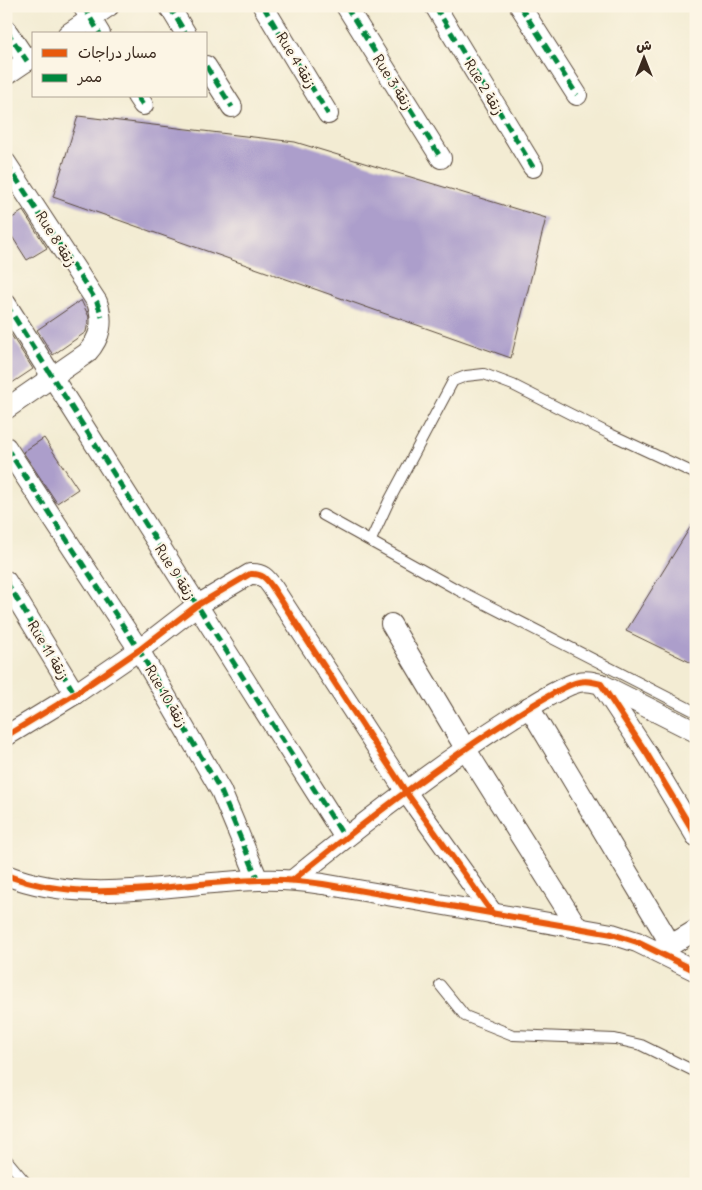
<svg xmlns="http://www.w3.org/2000/svg" width="702" height="1190" font-family="Delius,'Playpen Sans Arabic',sans-serif">
<style>
.building{fill:#ac9ecb}
.lines{fill:none;stroke-linecap:round;stroke-linejoin:round}
.lane-casing{stroke:#574739;stroke-width:12}
.street-casing{stroke:#574739;stroke-width:22}
.lane{stroke:#fff;stroke-width:10}
.street{stroke:#fff;stroke-width:20}
.quiet{stroke:#00873e;stroke-width:5;stroke-dasharray:10 5;stroke-linecap:butt}
.cycleway-casing{stroke:#fcf5e5;stroke-width:9}
.cycleway{stroke:#e8590c;stroke-width:6}
.labels{text-anchor:middle;stroke-width:4;stroke-linejoin:round;paint-order:stroke}
.street-label{font-size:14px;fill:#3b2a1e;stroke:#fcf5e5}
</style>
<rect width="100%" height="100%" fill="#fcf5e5"/>
<filter id="ink" filterUnits="userSpaceOnUse"><feTurbulence type="fractalNoise" baseFrequency=".02" numOctaves="2"/><feDisplacementMap in="SourceGraphic" scale="10" xChannelSelector="R" yChannelSelector="G"/><feConvolveMatrix kernelMatrix="1 2 1 2 8 2 1 2 1" color-interpolation-filters="sRGB"/></filter>
<filter id="wash" filterUnits="userSpaceOnUse"><feTurbulence type="fractalNoise" baseFrequency=".0096" numOctaves="4" result="noise"/><feDisplacementMap in="SourceGraphic" scale="20" xChannelSelector="R" yChannelSelector="G"/><feGaussianBlur stdDeviation="1.12" result="paint"/><feColorMatrix in="noise" values="0 0 0 0 0 0 0 0 0 0 0 0 0 0 0 0 0 1.4 0 .05"/><feComposite in="paint" operator="in"/></filter>
<g filter="url(#wash)">
<rect width="100%" height="100%" fill="#f3ecd3"/>
<g id="blocks">
<g class="building">
<polygon points="78,116 295,142 546,218 511,358 53,197"/>
<polygon points="23,211 47,248 27,260 6,227 6,222"/>
<polygon points="81,300 89,317 86,332 53,355 37,330"/>
<polygon points="6,327 33,369 6,387"/>
<polygon points="44,438 78,489 57,503 23,452"/>
<polygon points="696,518 696,665 626,631"/>
</g>
</g>
</g>
<g filter="url(#ink)">
<use href="#blocks" fill-opacity="0" stroke="#574739" stroke-width="1"/>
<g class="lines">
<g class="lane-casing">
<g id="lane">
<polyline points="323,515 458,590 696,712"/>
<polyline points="371,540 389,501 453,381 466,376 484,374 513,385 608,433 696,474"/>
<polyline points="440,985 465,1016 513,1035 615,1039 641,1045 696,1072"/>
<polyline points="6,1159 27,1184"/>
</g>
</g>
<g class="street-casing">
<g id="street">
<polyline points="83,6 100,34"/>
<polyline points="169,6 186,34"/>
<polyline points="263,6 328,114"/>
<polyline points="346,6 441,158"/>
<polyline points="435,6 533,167"/>
<polyline points="520,6 577,95"/>
<polyline points="6,30 27,61"/>
<polyline points="68,34 109,6"/>
<polyline points="206,66 232,107"/>
<polyline points="6,75 34,56"/>
<polyline points="137,96 143,105"/>
<path d="M6 163 97 302C104 322 101 337 87 353L6 409"/>
<polyline points="6,304 345,838"/>
<polyline points="6,447 139,650 221,791 258,880"/>
<polyline points="6,581 75,694"/>
<polyline points="391,624 465,748 578,928"/>
<polyline points="603,685 696,732"/>
<polyline points="529,707 671,945"/>
<path d="M6 736 75 694 139 650 196 606 250 574C262 573 266 578 273 588L406 792 493 914"/>
<path d="M6 875C88 907 175 882 259 880 281 879 302 881 323 884L612 934 637 942 696 971"/>
<path d="M293 880C363 823 435 767 512 718 527 709 563 685 579 682 587 680 593 682 601 684L647 754 696 836"/>
<polyline points="659,949 671,945 696,930"/>
</g>
</g>
<use href="#lane" class="lane"/>
<use href="#street" class="street"/>
<g class="quiet">
<polyline points="83,6 100,34"/>
<polyline points="169,6 186,34"/>
<polyline points="263,6 328,114"/>
<polyline points="346,6 441,158"/>
<polyline points="435,6 533,167"/>
<polyline points="520,6 577,95"/>
<polyline points="6,30 27,61"/>
<polyline points="206,66 232,107"/>
<polyline points="137,96 143,105"/>
<polyline points="6,163 97,302 102,317"/>
<polyline points="6,304 345,838"/>
<polyline points="6,447 139,650 221,791 258,880"/>
<polyline points="6,581 75,694"/>
</g>
<g class="cycleway-casing">
<g id="cycleway">
<path d="M6 736 75 694 139 650 196 606 250 574C262 573 266 578 273 588L406 792 493 914"/>
<path d="M6 875C88 907 175 882 259 880 281 879 302 881 323 884L612 934 637 942 696 971"/>
<path d="M293 880C363 823 435 767 512 718 527 709 563 685 579 682 587 680 593 682 601 684L647 754 696 836"/>
</g>
</g>
<use href="#cycleway" class="cycleway"/>
</g>
</g>
<g class="labels">
<g class="street-label">
<text transform="translate(296 60) rotate(59)" y="5">Rue 4 زنقة</text>
<text transform="translate(393 82) rotate(58)" y="5">Rue 3 زنقة</text>
<text transform="translate(484 87) rotate(59)" y="5">Rue 2 زنقة</text>
<text transform="translate(56 239) rotate(58)" y="5">Rue 8 زنقة</text>
<text transform="translate(175 572) rotate(58)" y="5">Rue 9 زنقة</text>
<text transform="translate(48 650) rotate(59)" y="5">Rue 11 زنقة</text>
<text transform="translate(166 696) rotate(60)" y="5">Rue 10 زنقة</text>
</g>
</g>
<rect width="702" height="1190" fill="none" stroke="#fcf5e5" stroke-width="25"/>
<rect x="32" y="32" width="175" height="65" fill="#fcf5e5" stroke="#afa495"/>
<rect x="42" y="49" width="25" height="8" fill="#e8590c" stroke="#afa495"/>
<text x="78" y="58" font-size="15" fill="#3b2a1e">مسار دراجات</text>
<rect x="42" y="74" width="25" height="8" fill="#00873e" stroke="#afa495"/>
<text x="78" y="82" font-size="15" fill="#3b2a1e">ممر</text>
<g transform="translate(644 58)" stroke="#fcf5e5" stroke-width="4" paint-order="stroke">
<path d="M0-4L9 19L0 12L-9 19Z" fill="#3b2a1e"/>
<text y="-8" font-size="14" font-weight="bold" text-anchor="middle" fill="#3b2a1e">ش</text>
</g>
</svg>
